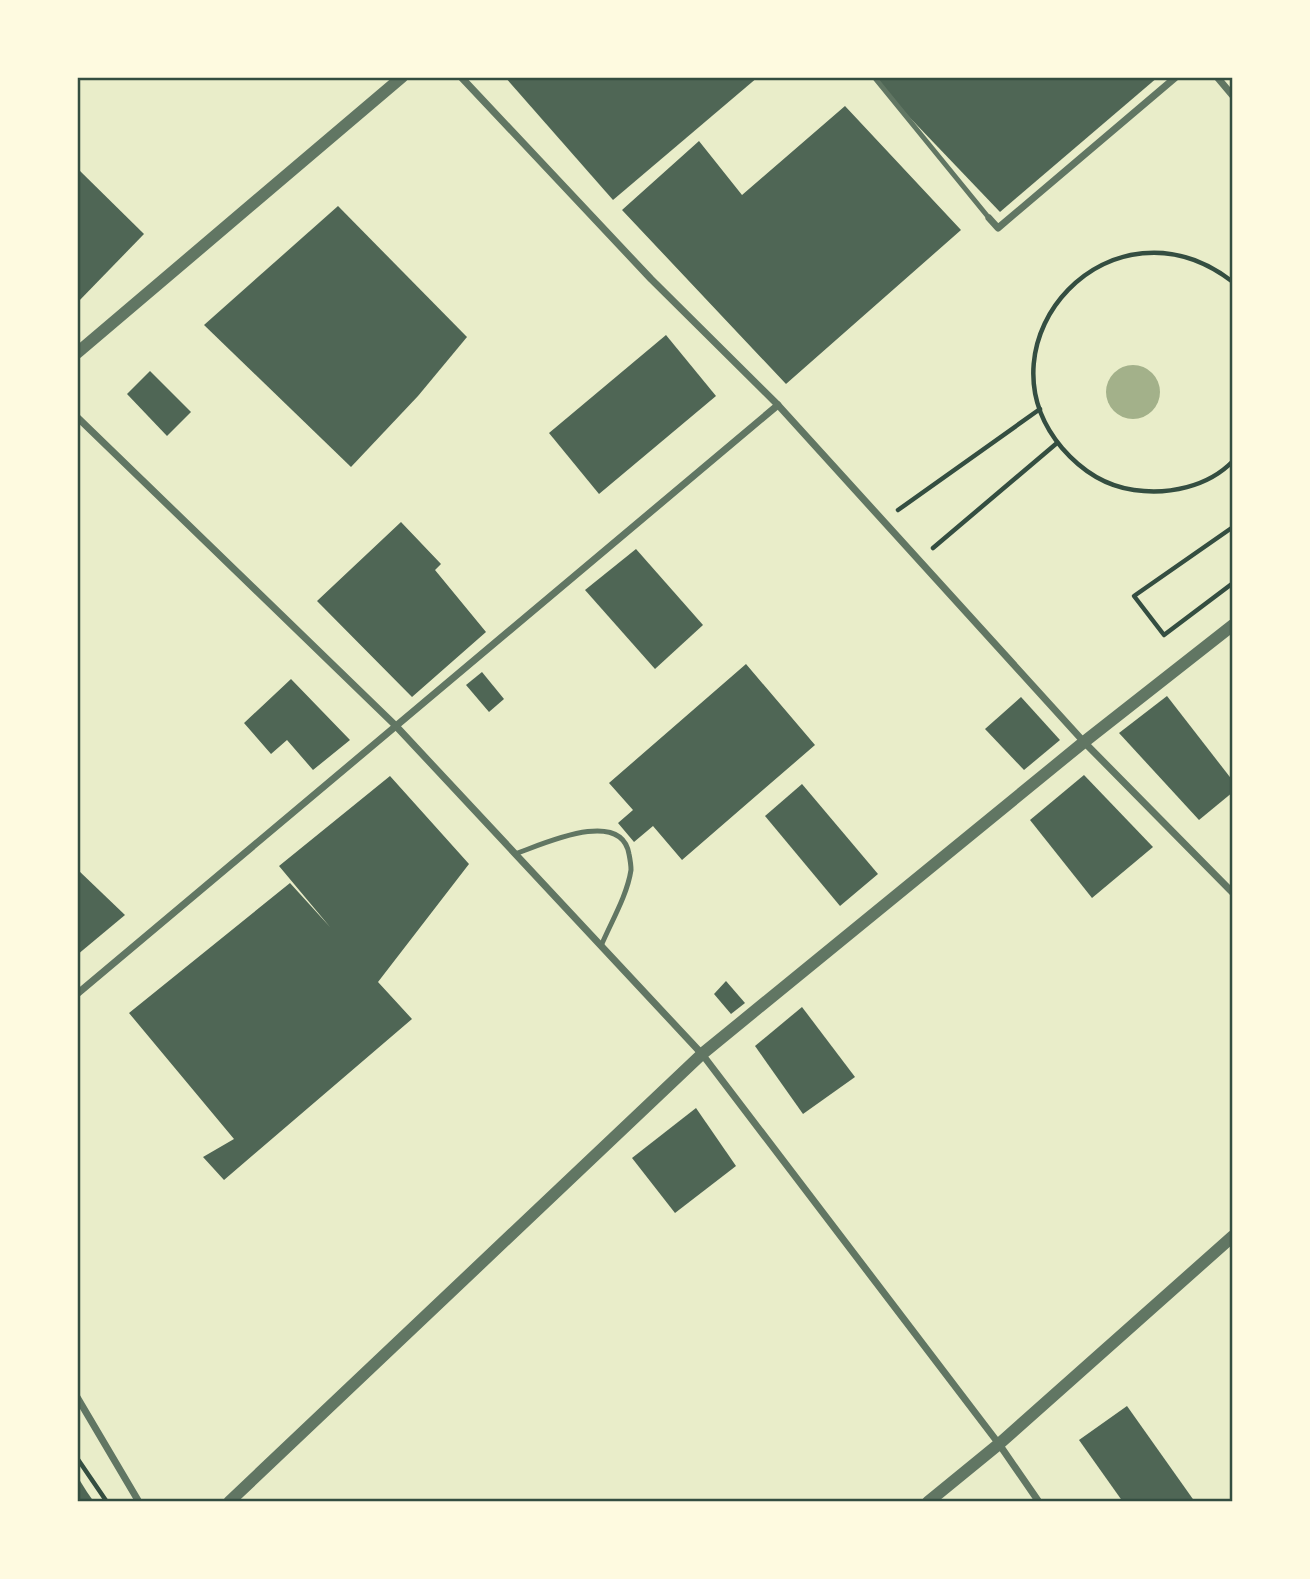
<svg xmlns="http://www.w3.org/2000/svg" width="1310" height="1579" font-family="Signika,sans-serif">
<style>
.water{fill:#a3b18a}
.building{fill:#4f6655}
.lines{fill:none;stroke-linecap:round;stroke-linejoin:round}
.path{stroke:#344e41;stroke-width:4.5}
.service{stroke:#617663;stroke-width:5}
.minor{stroke:#617663;stroke-width:7}
.tertiary{stroke:#617663;stroke-width:12}
.neatline{fill:none;stroke:#344e41;stroke-width:2.5}
</style>
<rect width="100%" height="100%" fill="#e9edc9"/>
<circle class="water" cx="1133" cy="392" r="27"/>
<g class="building">
<polygon points="505,77 758,77 613,200"/>
<polygon points="871,77 1158,77 1000,212"/>
<polygon points="845,106 961,230 786,384 622,210 699,141 742,195"/>
<polygon points="77,168 144,234 77,303"/>
<polygon points="338,206 467,337 418,396 351,467 204,325"/>
<polygon points="666,335 716,396 599,494 549,433"/>
<polygon points="150,371 191,412 167,436 127,394"/>
<polygon points="401,522 441,564 435,570 486,632 412,697 317,601"/>
<polygon points="636,549 703,625 655,669 585,590"/>
<polygon points="746,664 815,745 682,860 653,826 634,842 618,823 633,810 609,783"/>
<polygon points="482,672 504,699 489,712 466,685"/>
<polygon points="291,679 350,740 313,770 287,740 271,754 244,723"/>
<polygon points="1167,696 1233,781 1233,792 1199,820 1119,733"/>
<polygon points="1021,697 1060,740 1024,770 985,729"/>
<polygon points="1084,775 1153,847 1092,898 1030,820"/>
<polygon points="390,776 469,864 378,982 412,1019 224,1180 203,1157 234,1139 129,1013 290,883 330,927 279,866"/>
<polygon points="802,784 878,874 840,906 765,816"/>
<polygon points="77,869 125,915 77,955"/>
<polygon points="726,981 745,1003 731,1014 714,994"/>
<polygon points="802,1007 855,1077 803,1114 755,1046"/>
<polygon points="696,1108 736,1166 675,1213 632,1158"/>
<polygon points="1127,1406 1195,1502 1123,1502 1079,1440"/>
<polygon points="77,1476 87,1492 94,1502 77,1502"/>
</g>
<g class="lines">
<g class="path">
<path d="M1233 282C1112 188 972 341 1062 448 1081 470 1105 486 1134 490 1168 495 1208 487 1233 461"/>
<polyline points="898,510 1040,409"/>
<polyline points="1233,527 1134,596 1164,635 1233,583"/>
<polyline points="933,548 1057,443"/>
<polyline points="77,1458 107,1502"/>
</g>
<g class="service">
<polyline points="874,77 989,218"/>
<path d="M515 854C541 845 621 807 629 854 630 859 631 865 631 870 627 896 611 922 601 946"/>
</g>
<g class="minor">
<polyline points="461,77 651,279 778,405 1084,742 1233,893"/>
<polyline points="1217,77 1233,96"/>
<polyline points="989,218 998,228 1176,77"/>
<polyline points="77,417 395,725 702,1054 999,1444 1039,1502"/>
<polyline points="77,994 778,405"/>
<polyline points="77,1397 139,1502"/>
</g>
<g class="tertiary">
<polyline points="77,353 402,77"/>
<polyline points="229,1502 702,1054 1084,742 1233,625"/>
<polyline points="928,1502 999,1444 1233,1236"/>
</g>
</g>
<rect width="1310" height="1579" fill="none" stroke="#fefae0" stroke-width="158"/>
<rect x="79" y="79" width="1152" height="1421" class="neatline"/>
</svg>
